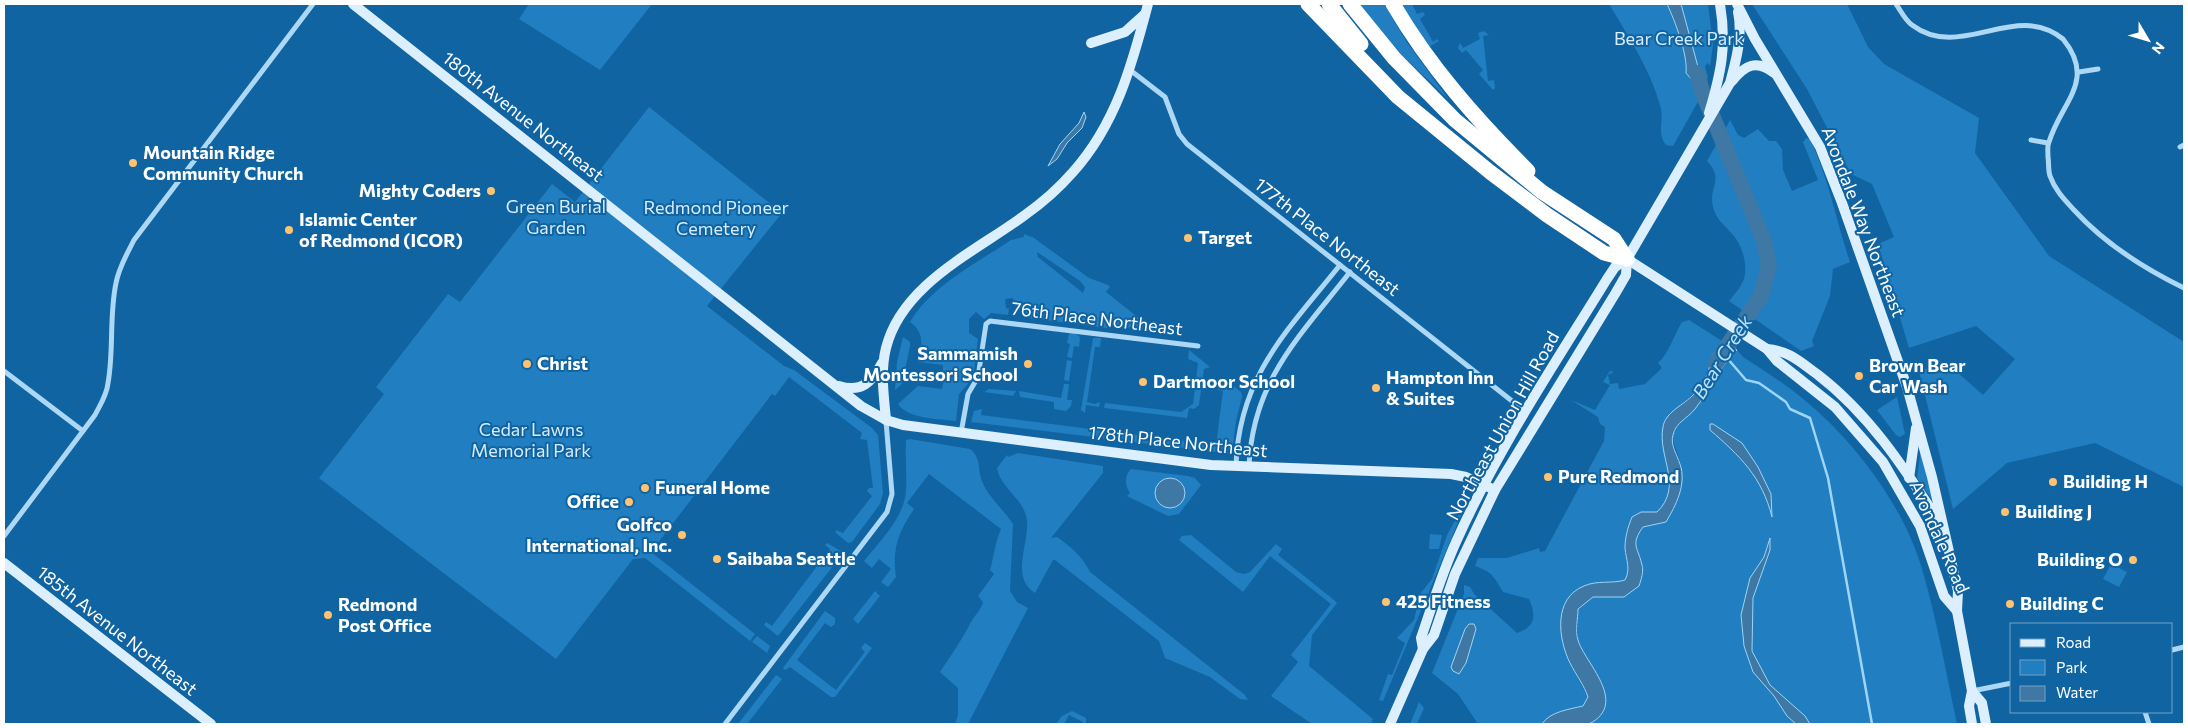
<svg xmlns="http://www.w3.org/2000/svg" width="2188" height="728" font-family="Commissioner,sans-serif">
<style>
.green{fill:#217ec0;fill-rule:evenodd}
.water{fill:#3f78a4;stroke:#9ed4f8}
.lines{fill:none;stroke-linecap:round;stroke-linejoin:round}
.stream{stroke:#9ed4f8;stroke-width:2.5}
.river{stroke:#3f78a4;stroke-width:16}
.street{stroke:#acd7f5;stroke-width:5}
.secondary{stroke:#dceffe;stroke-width:10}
.highway{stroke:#fff;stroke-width:15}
.poi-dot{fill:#ffc270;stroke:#1164a2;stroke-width:2}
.labels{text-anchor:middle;stroke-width:4;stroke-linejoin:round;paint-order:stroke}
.park-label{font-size:18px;fill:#d5edfe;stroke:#1164a2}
.street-label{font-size:18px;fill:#fff;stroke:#1164a2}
.poi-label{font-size:18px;font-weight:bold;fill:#fff;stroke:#1164a2;text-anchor:start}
.water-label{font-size:19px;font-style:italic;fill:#bce2fb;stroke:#1164a2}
</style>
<rect width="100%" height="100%" fill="#1164a2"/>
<g class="green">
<polygon points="529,4 652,4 600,70 519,19"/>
<polygon points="1359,4 1384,4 1406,41 1449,100 1399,52"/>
<polygon points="1400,4 1412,4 1417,14 1423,12 1425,15 1420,19 1433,42 1437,39 1439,41 1429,47"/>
<path d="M1609 4H1708L1713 45 1710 66 1707 63 1705 67 1708 77 1704 89 1701 76 1695 87 1699 100 1673 146 1666 145C1656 132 1665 120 1660 105 1650 69 1628 36 1609 4Z"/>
<polygon points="1752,4 1847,4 1868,47 1884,64 1979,118 1975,153 2049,256 2184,342 2184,487 2095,443 2007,463 1953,509 1919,371 1946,362 1983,395 2015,359 1976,326 1909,348 1878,244 1894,237 1872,184 1851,174 1807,89"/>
<polygon points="1484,31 1489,35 1483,36 1488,81 1494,80 1495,88 1493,90 1479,74 1483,70 1466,50 1462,53 1458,48 1460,43 1463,48 1480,39 1478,33"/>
<polygon points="649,107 782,213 707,306 784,366 794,370 872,428 878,435 883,493 880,504 852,542 848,543 836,533 836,530 843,533 872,496 867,491 869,488 873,488 867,440 860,439 862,433 789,377 775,396 772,394 651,552 755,634 750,641 645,558 633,559 556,659 319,478 384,394 376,387 448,294 460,302 552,184 575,202"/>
<path d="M1730 120 1738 135 1744 138 1758 129 1769 141H1776L1782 149 1783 170 1792 191 1818 180 1803 142 1806 138 1810 139C1829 179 1836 221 1850 262L1833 269 1830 296 1812 341 1814 346 1801 351 1729 301C1734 295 1741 287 1744 279 1748 265 1742 245 1733 235 1725 225 1716 220 1713 207 1708 187 1725 180 1707 161Z"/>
<path d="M1024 234 1034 238 1089 278 1108 285 1110 287 1106 292 1154 330 1158 325 1167 334 1108 324 1107 328 1022 317 1024 309 1015 307 1013 298 1005 299 1006 308 1009 309 1008 315 991 313 984 319 976 312 969 319V333L978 339 973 379 969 378 968 384 959 394 956 421C939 419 908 419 898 404L918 386 942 389 945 373 943 372V365L918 362C922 345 925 333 910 322 932 285 977 263 1011 240L1024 237ZM1037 252 1080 281 1085 287 1083 293 1038 257Z"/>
<path d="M1689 320 1722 341 1718 350 1712 355 1706 375 1694 393 1668 416V493L1665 504 1657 512H1641L1632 517C1628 527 1625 537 1625 549 1626 560 1631 569 1625 580L1616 583H1596L1574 591 1569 662 1588 697 1583 706 1544 720 1542 724H1478L1458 694 1432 673 1464 594V585L1470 587 1474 594 1517 633C1536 627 1536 615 1529 599L1503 592C1493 575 1492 572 1475 566L1478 558H1507L1539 548 1540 552 1545 551 1604 441 1605 427 1600 424 1598 417 1571 400 1595 410 1610 385 1603 382 1610 371 1614 372 1608 375 1610 384 1618 383 1619 389 1645 384 1662 368 1658 363C1669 353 1674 335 1682 322Z"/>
<polygon points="1073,332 1080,337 1079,347 1074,346 1072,358 1067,357 1070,344 1067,343 1069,334"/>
<polygon points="903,337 910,342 910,346 902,384 895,390 897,362"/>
<polygon points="1093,338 1101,338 1100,347 1095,347 1087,402 1095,404 1100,402 1099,407 1086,405 1085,413 1081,410"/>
<polygon points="1189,350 1210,367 1204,369 1199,405 1194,409 1189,408 1187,418 1104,408 1105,403 1181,412 1193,404 1198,363 1188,359"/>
<path d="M1737 350 1743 357C1763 370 1784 383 1802 398 1853 439 1904 506 1922 569 1937 620 1946 673 1957 724H1589L1602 711 1578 640V609L1593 597H1624L1643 567C1636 550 1631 543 1643 527L1666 522 1681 465 1672 437C1679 419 1695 410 1706 395 1717 379 1723 363 1737 350Z"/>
<polygon points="1067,360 1072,361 1069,381 1064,380"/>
<polygon points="1226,380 1241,392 1242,397 1236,421 1232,454 971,422 974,411 982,409 981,415 1216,445 1223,391 1218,390 1222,381"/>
<polygon points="1064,384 1069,384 1067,400 1072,400 1071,406 1066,411 1054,409 1054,402 1020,397 1019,391 1061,398"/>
<polygon points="989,389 1016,391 1013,396 984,392"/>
<polygon points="1897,397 1905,434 1900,437 1896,435 1877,410"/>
<path d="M910 439 970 449C982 459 977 468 982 481 988 497 1004 510 1013 524L1010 591 1017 602 1028 608 968 724H955L958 715V688L940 672C951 655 962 640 971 622 975 615 981 610 983 602L978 596 994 574 990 570C994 556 995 542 1001 529L929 474 907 503 914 509C898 533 892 549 896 577L888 587 881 582 891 569 879 559 872 568 864 561C880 541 904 518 906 491 907 474 905 457 906 440Z"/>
<path d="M1018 453 1103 466V473L1051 538 1057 537C1071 547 1082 556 1090 572L1245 695 1248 700 1240 699 1210 677 1165 658 1159 641 1055 560H1053L1035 593C1010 577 1029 545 1027 521 1025 499 1000 488 997 468L1007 455 1008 457Z"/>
<polygon points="1923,454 1933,501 1917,478 1920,455"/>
<path d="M1131 469 1188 476 1195 478 1201 485 1179 514 1168 516 1127 496 1130 493C1125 486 1124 476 1131 469Z"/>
<polygon points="1463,506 1462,513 1383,701 1379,700 1388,674 1392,675 1405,643 1397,638 1414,620 1420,594 1432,579 1447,535"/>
<polygon points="1430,534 1442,535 1439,549 1429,549"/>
<polygon points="1191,535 1236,572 1244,574 1250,572 1276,544 1282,549 1278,555 1334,600 1337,603 1312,635 1309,666 1373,719 1371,724 1312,724 1271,696 1298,662 1291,655 1331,604 1270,556 1243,592 1179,540 1182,536"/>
<polygon points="827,543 841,551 841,556 778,636 764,625 766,622 772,626 830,549 825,545"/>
<polygon points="2111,564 2127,572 2119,587 2103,579"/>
<polygon points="875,591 880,596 858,624 853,619"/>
<polygon points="825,611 835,618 835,624 831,627 825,623 797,660 836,690 865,652 861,648 865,643 872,648 835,697 831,697 790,667 785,670 783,668"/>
<polygon points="757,636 770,646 767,653 752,642"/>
<polygon points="776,675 782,679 747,724 738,724"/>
<polygon points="1419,702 1424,708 1417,724 1410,724"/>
<polygon points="1072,711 1086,718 1086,724 1082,724 1083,722 1069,715 1064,724 1056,724 1062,716"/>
</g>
<g class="water">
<path d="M1667 4H1681L1704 89 1699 100 1692 80 1686 73C1688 55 1675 21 1667 4Z"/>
<polygon points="1084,112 1086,117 1082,128 1067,143 1057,159 1048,166 1060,144 1079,123"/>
<path d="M1722 341 1737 350C1719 367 1710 390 1695 409 1687 419 1676 422 1673 435 1670 444 1677 455 1680 464 1687 484 1676 505 1666 522L1643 527C1630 545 1638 547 1642 565 1644 571 1641 580 1639 586L1624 597H1593L1578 609C1578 618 1575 631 1578 640 1584 662 1630 703 1589 724H1542C1549 712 1570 709 1583 706L1588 697C1584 685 1576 675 1570 663 1558 639 1553 598 1584 586 1597 580 1612 584 1625 580 1631 569 1626 560 1625 548 1625 537 1628 527 1632 517L1641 512H1657C1684 486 1657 456 1663 427 1665 412 1684 405 1694 394 1698 389 1703 381 1707 375 1710 369 1709 362 1712 356 1714 351 1720 347 1722 341Z"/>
<path d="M1710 424H1713L1742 443 1758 467 1771 494 1772 517C1762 477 1740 456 1710 430Z"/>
<circle cx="1170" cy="493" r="15"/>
<polygon points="1770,538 1770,550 1753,598 1752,651 1770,685 1805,716 1810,724 1796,724 1787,716 1774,696 1753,672 1744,646 1741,615 1750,578 1764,557"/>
<polygon points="1469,624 1474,624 1476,629 1466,663 1459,674 1453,671 1451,667 1465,629"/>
</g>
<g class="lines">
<polyline class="stream" points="1727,358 1746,380 1759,383 1786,402 1790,409 1810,418 1828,478 1872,724"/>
<polyline class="river" points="1697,73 1702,91 1764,241 1769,266 1761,296 1716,363"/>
<g class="street">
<path d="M1896 4C1901 11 1905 20 1912 25 1961 62 2015 0 2063 39 2097 81 2061 102 2049 142 2047 146 2048 152 2048 157 2049 163 2048 170 2050 176 2055 190 2064 199 2074 210 2105 244 2143 268 2184 288"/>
<polyline points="1130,70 1165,97 1179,134 1187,144 1512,401 1527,410"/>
<polyline points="2079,72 2098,69"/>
<polyline points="2031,140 2048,143"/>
<polyline points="2180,147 2184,145"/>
<polyline points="4,371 83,431"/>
<polyline points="961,433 968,394 978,377 986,324 990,321 1198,346"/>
<path d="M1236 465C1239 376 1288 330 1340 265"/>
<path d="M1249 467C1252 381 1300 336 1350 272"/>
<path d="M4 536 95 415C100 405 107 395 108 383 114 350 109 316 116 283 119 267 127 254 134 240L313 4"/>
<polyline points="2172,650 2184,647"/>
<polyline points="1972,691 2012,683"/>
<polyline points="2145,712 2149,724"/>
<polyline points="725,724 887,512 892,494 886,421"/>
</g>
<g class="secondary">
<polyline points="353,4 861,406 886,420 903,425 1211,465 1451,474 1466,477 1495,490"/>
<polyline points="1737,4 1755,39 1820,147 1842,203 1907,387 1932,477 1958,591 1957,611 1972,691 1969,706 1972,724"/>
<polyline points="1091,43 1125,32 1145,14"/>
<path d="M1732 81C1745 65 1757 59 1774 73"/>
<path d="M1709 113C1721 73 1727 46 1720 4"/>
<polyline points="1627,259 1767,349 1777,361 1835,407 1883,462 1920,526 1944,596 1957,611"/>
<path d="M1767 349C1789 351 1799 361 1817 374 1869 414 1903 466 1938 520"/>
<path d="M839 386C862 393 872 382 882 363"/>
<path d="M886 420C884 397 880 372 886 348 902 284 975 252 1025 215 1042 203 1059 188 1073 172 1116 124 1132 65 1148 4"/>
<polyline points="1909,478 1916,428"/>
<polyline points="4,563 211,724"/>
<path d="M1423 649 1421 638C1432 606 1442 573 1456 542 1497 450 1554 365 1607 279L1615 267 1627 259 1730 83C1736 61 1743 35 1738 12"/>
<polyline points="1972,691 1982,703 1986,724"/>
<polyline points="1390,724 1423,649 1434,635 1455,574 1495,490 1615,294 1626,275 1627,259"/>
</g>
<g class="highway">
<polyline points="1308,4 1398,97 1490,172 1547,215 1604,253 1627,259"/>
<polyline points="1329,4 1361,44"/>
<polyline points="1350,4 1394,58 1455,120 1542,192 1614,239 1627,259"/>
<path d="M1393 4C1430 67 1476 119 1528 171"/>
</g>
</g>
<g class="poi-dot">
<circle cx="133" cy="163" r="5"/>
<circle cx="491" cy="191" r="5"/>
<circle cx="289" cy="230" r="5"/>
<circle cx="1188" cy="238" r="5"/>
<circle cx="527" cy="364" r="5"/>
<circle cx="1028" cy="364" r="5"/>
<circle cx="1859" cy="376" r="5"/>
<circle cx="1143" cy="382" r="5"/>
<circle cx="1376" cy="388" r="5"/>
<circle cx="1548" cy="477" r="5"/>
<circle cx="2053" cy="482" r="5"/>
<circle cx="645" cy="488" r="5"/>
<circle cx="629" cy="502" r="5"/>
<circle cx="2005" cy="512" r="5"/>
<circle cx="682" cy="535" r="5"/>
<circle cx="717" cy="559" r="5"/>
<circle cx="2133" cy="560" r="5"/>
<circle cx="1386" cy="602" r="5"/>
<circle cx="2010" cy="604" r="5"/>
<circle cx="328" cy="615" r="5"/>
</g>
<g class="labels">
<g class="park-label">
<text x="1679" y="45">Bear Creek Park</text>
<text x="556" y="213">Green Burial<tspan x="556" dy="21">Garden</tspan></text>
<text x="716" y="214">Redmond Pioneer<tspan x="716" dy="21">Cemetery</tspan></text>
<text x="531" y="436">Cedar Lawns<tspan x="531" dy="21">Memorial Park</tspan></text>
</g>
<g class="street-label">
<text transform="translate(523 117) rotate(38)" y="6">180th Avenue Northeast</text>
<text transform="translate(1863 222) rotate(69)" y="6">Avondale Way Northeast</text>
<text transform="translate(1327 237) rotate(38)" y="6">177th Place Northeast</text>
<text transform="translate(1097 319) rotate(7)" y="6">76th Place Northeast</text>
<text transform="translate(1503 426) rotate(-61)" y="6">Northeast Union Hill Road</text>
<text transform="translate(1178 442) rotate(6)" y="6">178th Place Northeast</text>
<text transform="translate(1939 537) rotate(66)" y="6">Avondale Road</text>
<text transform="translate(117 631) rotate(38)" y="6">185th Avenue Northeast</text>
</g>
<g class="poi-label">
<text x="143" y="159">Mountain Ridge<tspan x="143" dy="21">Community Church</tspan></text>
<text x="481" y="197" text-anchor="end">Mighty Coders</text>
<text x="299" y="226">Islamic Center<tspan x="299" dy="21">of Redmond (ICOR)</tspan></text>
<text x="1198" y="244">Target</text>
<text x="1018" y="360" text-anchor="end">Sammamish<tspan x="1018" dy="21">Montessori School</tspan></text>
<text x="537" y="370">Christ</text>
<text x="1869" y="372">Brown Bear<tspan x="1869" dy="21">Car Wash</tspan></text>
<text x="1386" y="384">Hampton Inn<tspan x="1386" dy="21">&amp; Suites</tspan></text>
<text x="1153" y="388">Dartmoor School</text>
<text x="1558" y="483">Pure Redmond</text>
<text x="2063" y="488">Building H</text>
<text x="655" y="494">Funeral Home</text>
<text x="619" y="508" text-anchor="end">Office</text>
<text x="2015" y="518">Building J</text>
<text x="672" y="531" text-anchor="end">Golfco<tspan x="672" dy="21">International, Inc.</tspan></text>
<text x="727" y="565">Saibaba Seattle</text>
<text x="2123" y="566" text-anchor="end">Building O</text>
<text x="1396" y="608">425 Fitness</text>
<text x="2020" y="610">Building C</text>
<text x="338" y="611">Redmond<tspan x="338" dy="21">Post Office</tspan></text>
</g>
<g class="water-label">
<text transform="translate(1722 357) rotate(-58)" y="7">Bear Creek</text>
</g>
</g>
<rect width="2188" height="728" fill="none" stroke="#ffffff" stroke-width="10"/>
<rect x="2010" y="623" width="162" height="90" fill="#1164a2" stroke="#70a2c7"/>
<rect x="2020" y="639" width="25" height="8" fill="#dceffe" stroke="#70a2c7"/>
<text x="2056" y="648" font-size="15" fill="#ffffff">Road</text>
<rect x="2020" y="660" width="25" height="15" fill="#217ec0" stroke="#70a2c7"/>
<text x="2056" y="673" font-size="15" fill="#ffffff">Park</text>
<rect x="2020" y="686" width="25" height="15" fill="#3f78a4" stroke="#70a2c7"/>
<text x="2056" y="698" font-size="15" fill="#ffffff">Water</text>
<g transform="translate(2148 40) rotate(128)" stroke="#1164a2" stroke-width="4" paint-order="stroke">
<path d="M0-4L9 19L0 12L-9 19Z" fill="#ffffff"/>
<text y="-8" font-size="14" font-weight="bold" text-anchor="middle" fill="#ffffff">N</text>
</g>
</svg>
